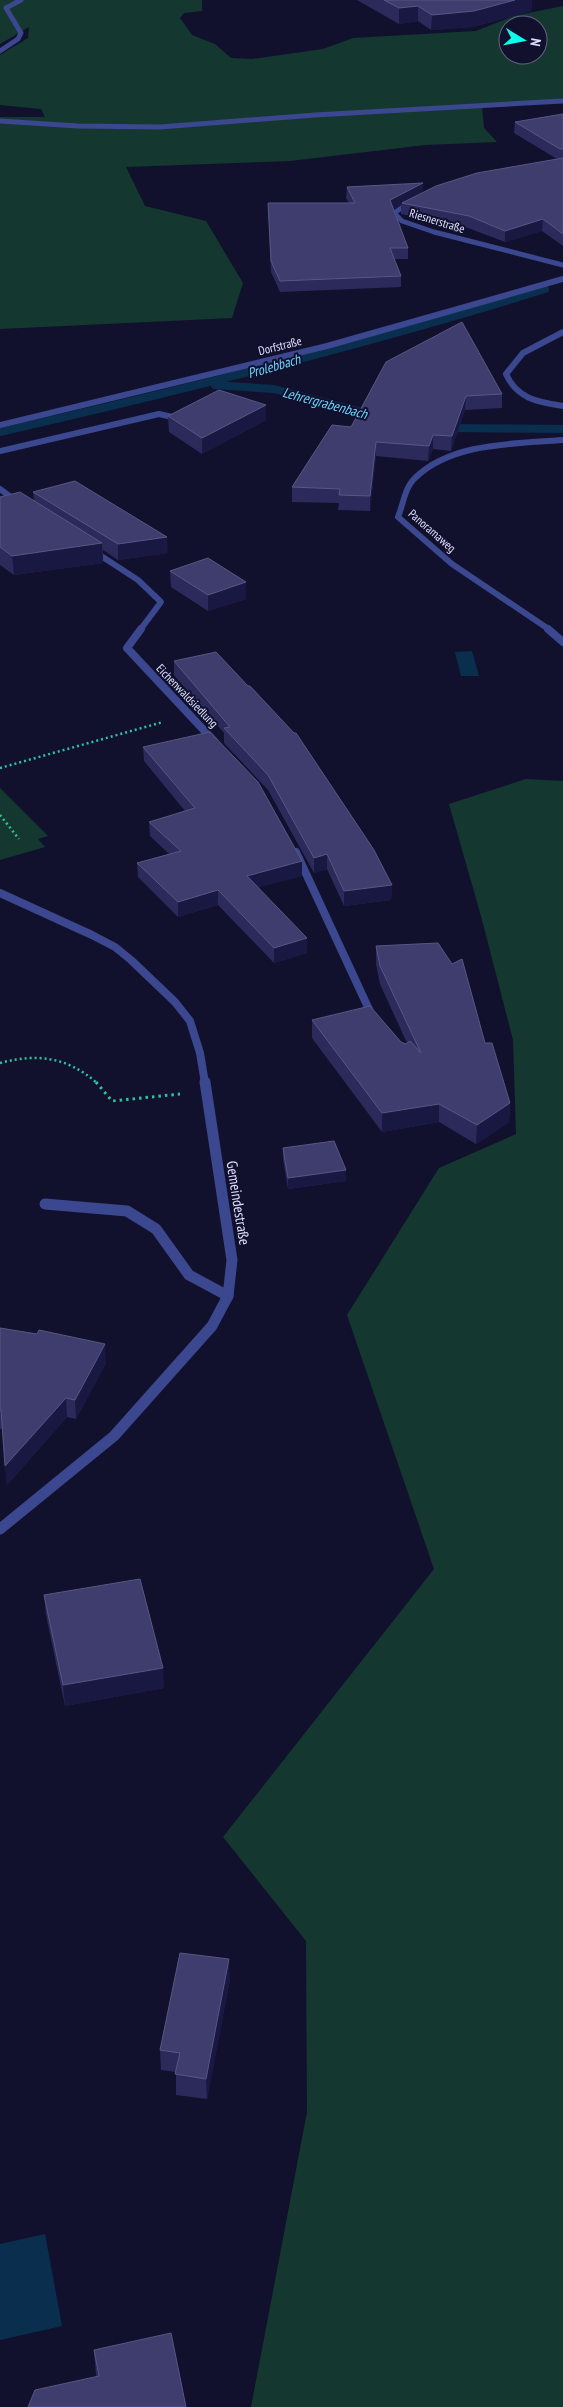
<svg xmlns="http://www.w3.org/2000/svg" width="563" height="2407" font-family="'PT Sans Narrow',sans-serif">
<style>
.green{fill:#143830;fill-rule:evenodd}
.water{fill:#0a2f4e}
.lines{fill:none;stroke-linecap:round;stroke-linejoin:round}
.stream{stroke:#0a2f4e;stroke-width:8}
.path-far1{stroke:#2dc39e;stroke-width:2.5;stroke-dasharray:2 3;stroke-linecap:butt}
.path{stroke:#2dc39e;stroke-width:3;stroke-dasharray:2.5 4;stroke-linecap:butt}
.service-far1{stroke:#3b478e;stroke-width:6}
.service{stroke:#3b478e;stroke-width:11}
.minor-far3{stroke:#3b478e;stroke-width:5}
.minor-far2{stroke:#3b478e;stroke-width:6}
.minor-far1{stroke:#3b478e;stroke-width:8}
.minor{stroke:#3b478e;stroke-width:11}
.wall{fill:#2b2a5b}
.shaded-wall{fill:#181842}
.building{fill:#3e3d6d;stroke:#575784}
.labels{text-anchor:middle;stroke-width:4;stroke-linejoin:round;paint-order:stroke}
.far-street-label{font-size:12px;fill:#dee0ff;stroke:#11112e}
.far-water-label{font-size:14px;font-style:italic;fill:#6cd6ff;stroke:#11112e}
.street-label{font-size:15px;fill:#dee0ff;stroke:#11112e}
</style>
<rect width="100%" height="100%" fill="#11112e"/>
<g class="green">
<path d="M0 0H202V11L184 13 180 18 192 35 215 44 231 58 252 59 323 49 353 38 476 31 514 16 563 6V100L482 106 484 128 497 142 425 145 290 161 126 167 145 206 206 221 243 283 232 318 0 329V117H45L41 109 0 105V55L28 38 29 27 0 44ZM508 25H538V55H508Z"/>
<polygon points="526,779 563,781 563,2407 251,2407 307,2112 306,1941 223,1837 434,1569 347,1315 439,1168 516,1134 513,1040 481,916 449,804"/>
<polygon points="0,788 48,836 38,839 45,847 0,860"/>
</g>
<g class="water">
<polygon points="472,651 479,676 461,676 455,652"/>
<polygon points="45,2234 62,2326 0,2340 0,2244"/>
</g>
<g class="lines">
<g class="stream">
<polyline points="215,385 274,389 373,415"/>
<polyline points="445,428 563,429"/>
<path d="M0 432C184 390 365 345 545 289"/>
</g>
<g class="path-far1">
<polyline points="0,768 163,722"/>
<polyline points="0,815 19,839"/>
<path d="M0 1063C38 1053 67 1057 97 1083"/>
</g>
<polyline class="path" points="96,1082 112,1101 180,1094"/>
<polyline class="service-far1" points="0,451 159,414 181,419"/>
<polyline class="service" points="45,1204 127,1211 156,1229 189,1275 228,1296"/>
<g class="minor-far3">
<polyline points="0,51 18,39 21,33 6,8 21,0"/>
<polyline points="0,121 78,126 160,127 315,115 563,101"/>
<polyline points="412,201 394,213 402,221 434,232 563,265"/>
</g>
<g class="minor-far2">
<path d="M563 332 523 353 506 374C517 399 538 402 563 406"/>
<polyline points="0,425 327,346 563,279"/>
<polyline points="0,489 17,502"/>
<polyline points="92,550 138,580 161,602 140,630"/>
<path d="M550 630 452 564 398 517C403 505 405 487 415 478 452 442 515 444 563 440"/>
</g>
<g class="minor-far1">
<polyline points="141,629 127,648 214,741"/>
<polyline points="548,629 563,642"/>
<polyline points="296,852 373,1018"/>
<polyline points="0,893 92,935 115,947 131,960 175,1002 190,1021 200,1053 205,1083"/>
</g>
<polyline class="minor" points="0,1529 114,1436 212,1326 228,1296 232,1260 205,1082"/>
</g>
<g class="wall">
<polygon points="357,0 532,0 531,11 473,27 431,30 418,21 399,24"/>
<polygon points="563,114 563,246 542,231 505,242 468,228 401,214 401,205 394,209 408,248 408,259 394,259 401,276 401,287 280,292 271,272 268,203 349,203 346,198 347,187 423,183 422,193 557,159 514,133 515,122"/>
<polygon points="386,362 502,394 502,408 465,410 451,451 433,449 428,461 376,456 370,511 338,510 339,503 292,502 292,487 351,427"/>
<polygon points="266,405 266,420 202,454 169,432 168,416"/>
<polygon points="33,492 168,553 118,560 103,550 103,563 14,575 0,565 0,497 34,501"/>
<polygon points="170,571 246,599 208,611 171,587"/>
<polygon points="174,661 392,885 391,900 344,906 327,869 314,873 268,790 224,743 224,733 174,675"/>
<polygon points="143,747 302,861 302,876 258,887 307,953 274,963 218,905 178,917 138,877 137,863 169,854 150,836 149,822 185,811 144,761"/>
<polygon points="376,946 485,1043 510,1103 509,1122 476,1144 439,1122 382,1132 312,1038 312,1020 406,1044 407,1043 380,984 376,964"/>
<polygon points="283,1148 346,1181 288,1189 283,1159"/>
<polygon points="0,1328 106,1363 76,1419 67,1417 7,1485 2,1429 0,1429"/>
<polygon points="44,1595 164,1688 65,1706 46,1615"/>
<polygon points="230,1979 207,2099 176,2095 176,2072 161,2070 160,2050"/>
<polygon points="94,2350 186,2407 96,2376"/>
</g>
<g class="shaded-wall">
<polygon points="515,0 532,0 531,11 473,27 431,30 432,15"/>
<polygon points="418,6 418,21 399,24 399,8"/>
<polygon points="423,183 422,194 402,203 401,205 390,211 390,200"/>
<polygon points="543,219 542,231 505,242 505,231"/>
<polygon points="466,396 465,410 451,451 452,436"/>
<polygon points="266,405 266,420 202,454 202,438"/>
<polygon points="433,435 433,449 428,461 429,446"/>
<polygon points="376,442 376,456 370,511 370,496"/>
<polygon points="167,537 168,553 118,560 118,544"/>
<polygon points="102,543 103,563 14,575 12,556"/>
<polygon points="246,582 246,599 208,611 208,595"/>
<polygon points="327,854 327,869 314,873 314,858"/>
<polygon points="302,861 302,876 247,890 247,876"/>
<polygon points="392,885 391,900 344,906 344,891"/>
<polygon points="218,890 218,905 178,917 178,902"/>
<polygon points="307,938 307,953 274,963 274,948"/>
<polygon points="510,1103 509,1122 476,1144 477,1125"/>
<polygon points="439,1104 439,1122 382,1132 382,1113"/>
<polygon points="346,1170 346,1181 288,1189 288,1178"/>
<polygon points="105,1344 106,1363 76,1419 75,1400"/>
<polygon points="66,1398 67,1417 7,1485 5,1466"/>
<polygon points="163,1668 164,1688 65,1706 63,1685"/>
<polygon points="229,1959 230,1979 207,2099 206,2079"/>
</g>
<g class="building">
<polygon points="384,0 515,0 474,11 432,15 418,6 399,8"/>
<polygon points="563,114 563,149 560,149 515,122"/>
<polygon points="563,158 563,234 543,219 505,231 469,216 402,203 436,186 477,173"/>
<polygon points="423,183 390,200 408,248 390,248 401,276 280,281 271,261 268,203 355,203 347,187"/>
<polygon points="462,322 502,394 466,396 452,436 433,435 429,446 376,442 370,496 339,495 340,489 292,487 332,425 351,427 386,362"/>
<polygon points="219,390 266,405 202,438 168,416"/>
<polygon points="75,481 167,537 118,544 33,492"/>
<polygon points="20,492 102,543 12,556 0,547 0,497"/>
<polygon points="208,558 246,582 208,595 170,571"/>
<polygon points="216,652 248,686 250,686 294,733 296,733 374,850 392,885 344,891 327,854 314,858 268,775 224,728 230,727 174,661"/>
<polygon points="210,732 258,782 302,861 247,876 307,938 274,948 218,890 178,902 137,863 181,851 149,822 195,808 143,747"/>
<polygon points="438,943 452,964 462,959 485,1043 492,1043 510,1103 477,1125 439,1104 382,1113 312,1020 370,1006 401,1042 406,1044 410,1041 421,1053 380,966 376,946"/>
<polygon points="334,1141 346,1170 288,1178 283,1148"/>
<polygon points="0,1328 37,1334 39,1330 105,1344 75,1400 66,1398 5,1466 1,1410 0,1410"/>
<polygon points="140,1579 163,1668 63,1685 44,1595"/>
<polygon points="180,1953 229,1959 206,2079 175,2074 180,2053 160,2050"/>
<polygon points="171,2333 186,2407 28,2407 35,2390 99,2376 94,2350"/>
</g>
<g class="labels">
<g class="far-street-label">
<text transform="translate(437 221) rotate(17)" y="4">Riesnerstraße</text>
<text transform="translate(280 346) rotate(-14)" y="4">Dorfstraße</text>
<text transform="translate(432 531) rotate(41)" y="4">Panoramaweg</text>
<text transform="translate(187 696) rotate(46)" y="4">Eichenwaldsiedlung</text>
</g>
<g class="far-water-label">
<text transform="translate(274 366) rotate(-16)" y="5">Prolebbach</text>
<text transform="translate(325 403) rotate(15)" y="5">Lehrergrabenbach</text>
</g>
<g class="street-label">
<text transform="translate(238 1203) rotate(81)" y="5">Gemeindestraße</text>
</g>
</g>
<g transform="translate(523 40) rotate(100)"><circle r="24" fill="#11112e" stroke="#636482"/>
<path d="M0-4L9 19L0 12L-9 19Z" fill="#0affea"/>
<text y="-8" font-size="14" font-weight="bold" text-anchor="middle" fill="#dee0ff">N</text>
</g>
</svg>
